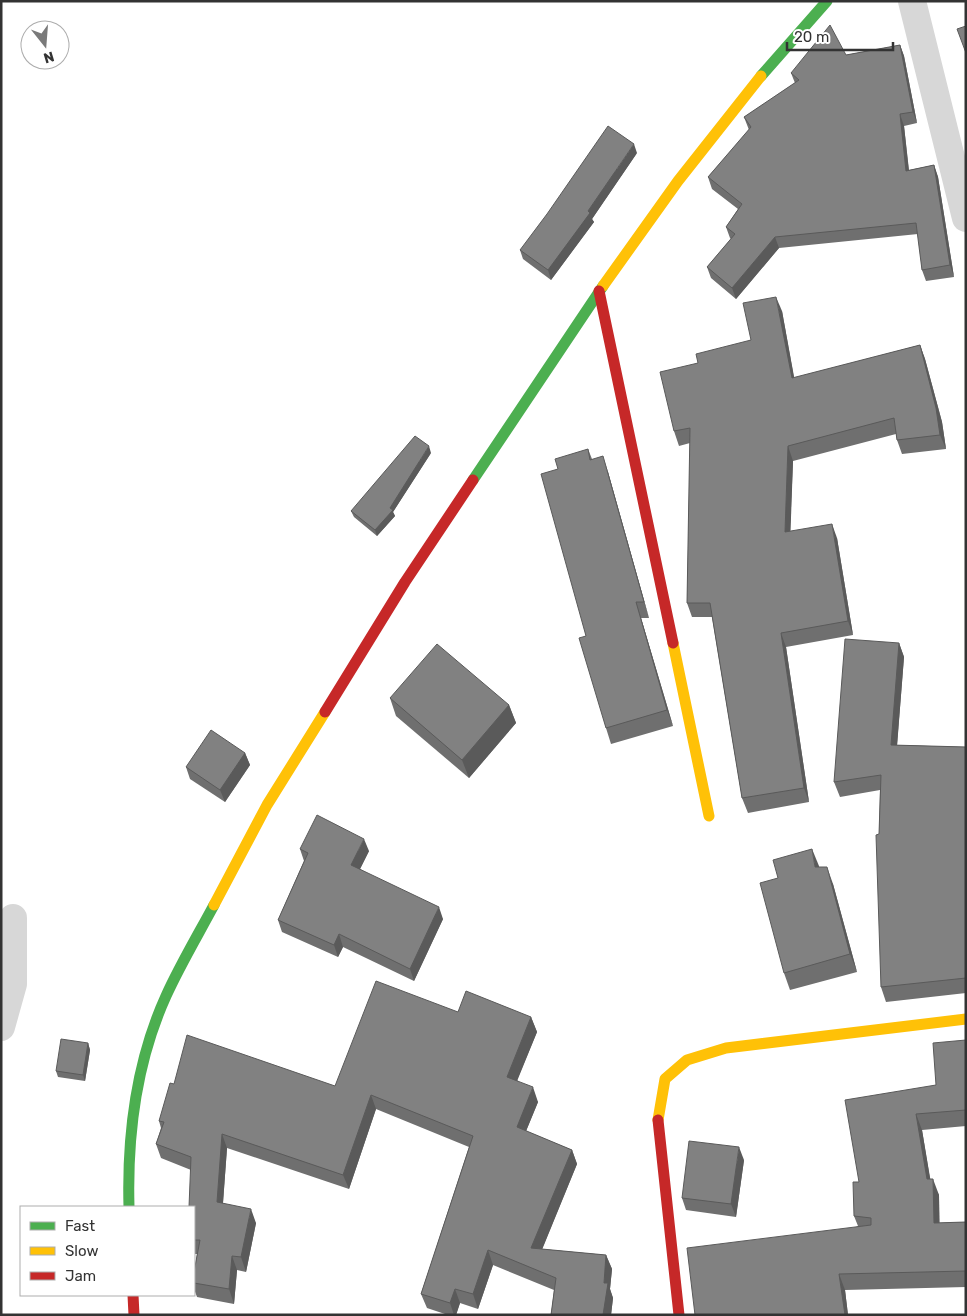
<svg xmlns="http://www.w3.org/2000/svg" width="967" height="1316" font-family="Rubik,sans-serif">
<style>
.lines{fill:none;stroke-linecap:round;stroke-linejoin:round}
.street{stroke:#d7d7d7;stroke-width:28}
.fast{stroke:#4caf50;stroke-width:11}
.slow{stroke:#ffc107;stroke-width:11}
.jam{stroke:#c62828;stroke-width:11}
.wall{fill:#6f6f6f}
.shaded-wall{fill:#5a5a5a}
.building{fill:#818181;stroke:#5a5a5a}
</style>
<rect width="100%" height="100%" fill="#fff"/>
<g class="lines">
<g class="street">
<polyline points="912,1 966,218"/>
<polyline points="1,1027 13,984 13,918"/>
</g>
<g class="fast">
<polyline points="761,76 827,1"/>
<polyline points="473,480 603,286"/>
<path d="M129 1207C127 1135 136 1062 166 996 180 965 198 935 214 905"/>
</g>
<g class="slow">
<polyline points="603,286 678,181 761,76"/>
<polyline points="673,643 709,816"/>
<polyline points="214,905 267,805 325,712"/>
<polyline points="658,1120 665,1079 687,1060 726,1048 966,1019"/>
</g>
<g class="jam">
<polyline points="599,291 673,643"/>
<polyline points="325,712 405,582 473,480"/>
<polyline points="658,1120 679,1315"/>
<polyline points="133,1295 134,1315"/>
</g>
</g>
<g class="wall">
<polygon points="900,45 904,56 917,123 904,126 909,170 934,165 938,177 954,277 926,281 922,270 918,234 779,248 736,299 711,278 707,267 731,239 730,238 726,227 738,209 712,189 708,177 749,130 744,117 795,83 791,73 846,55"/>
<polygon points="637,153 592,219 594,222 551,280 523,259 520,250"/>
<polygon points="782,311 794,378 920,345 925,359 942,422 946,449 902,454 897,440 896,434 793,461 790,531 837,538 853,635 786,647 809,802 748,813 742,798 712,617 692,617 687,603 690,443 679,446 674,431 698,363 751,340"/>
<polygon points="588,449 592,459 608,472 649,618 641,618 673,726 611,744 606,728 586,636 558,469"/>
<polygon points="431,453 393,512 395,516 377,536 354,517 351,511"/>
<polygon points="899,643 904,657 897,745 966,747 966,993 886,1002 881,987 879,834 880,790 840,797 834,782"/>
<polygon points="390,698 509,705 516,723 469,778 396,716"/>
<polygon points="245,753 250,765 225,802 190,779 186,767"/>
<polygon points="300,849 369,851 360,869 443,919 414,981 343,947 338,957 282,932 278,920 304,861"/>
<polygon points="819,867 833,884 857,972 790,990 784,973"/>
<polygon points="458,1012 531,1017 537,1032 517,1080 538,1102 526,1131 572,1150 577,1164 542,1249 606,1255 612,1269 610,1289 613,1298 611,1315 551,1315 554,1290 493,1265 478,1309 460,1303 456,1315 448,1315 427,1308 421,1294 469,1147 376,1109 349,1189 227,1148 223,1203 256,1223 246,1272 237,1270 234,1304 197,1297 194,1289 194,1272 197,1254 194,1254 194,1207 191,1170 161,1158 156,1144 161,1128 159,1121 174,1084 335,1086"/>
<polygon points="966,1040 966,1126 922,1130 930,1179 939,1195 939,1223 966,1222 966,1287 845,1290 848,1315 695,1315 858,1226 854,1216 859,1182 936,1085"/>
<polygon points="88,1043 90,1050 85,1081 58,1077 56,1071"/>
<polygon points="744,1160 736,1217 686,1210 682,1198"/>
</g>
<g class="shaded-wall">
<polygon points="900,45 904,56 917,123 913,112"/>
<polygon points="900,114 904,126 910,182 906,171"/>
<polygon points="634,144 637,153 592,219 594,222 551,280 548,270"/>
<polygon points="934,165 938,177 954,277 950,265"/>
<polygon points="775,237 779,248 736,299 732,288"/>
<polygon points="776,297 782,311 797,393 792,378"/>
<polygon points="920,345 925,359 942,422 946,449 940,435"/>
<polygon points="429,446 431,453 393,512 395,516 377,536 375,530 390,508"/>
<polygon points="788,446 793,461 790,546 785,532"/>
<polygon points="603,456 608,472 649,618 644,602"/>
<polygon points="832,524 837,538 853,635 848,621"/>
<polygon points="636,602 641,618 673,726 667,710"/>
<polygon points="781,633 786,647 809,802 804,788"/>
<polygon points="899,643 904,657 896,759 891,745"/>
<polygon points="509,705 516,723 469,778 462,760"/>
<polygon points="245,753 250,765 225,802 220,790"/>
<polygon points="364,839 369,851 356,877 351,865"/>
<polygon points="812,849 819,866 821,884 815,867"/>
<polygon points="827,867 833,884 857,972 850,954"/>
<polygon points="439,907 443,919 414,981 410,969"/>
<polygon points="339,934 343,947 338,957 334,945"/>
<polygon points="531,1017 537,1032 513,1091 507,1077"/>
<polygon points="88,1043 90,1050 85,1081 83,1075"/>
<polygon points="533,1087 538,1102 522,1141 517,1127"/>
<polygon points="371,1095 376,1109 349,1189 343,1175"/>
<polygon points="916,1114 922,1130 933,1195 927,1179"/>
<polygon points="222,1134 227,1148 222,1216 217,1202"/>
<polygon points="739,1147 744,1160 736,1217 731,1204"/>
<polygon points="572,1150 577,1164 537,1262 531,1248"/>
<polygon points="933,1179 939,1195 940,1239 934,1223"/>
<polygon points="251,1209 256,1223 246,1272 241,1257"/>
<polygon points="488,1250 493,1265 478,1309 473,1294"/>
<polygon points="606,1255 612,1269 610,1289 613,1298 611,1315 603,1315 604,1283"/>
<polygon points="232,1256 237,1270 234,1304 229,1289"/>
<polygon points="839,1274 845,1290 848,1315 845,1315"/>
<polygon points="455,1289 460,1303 456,1315 454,1315 450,1303"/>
</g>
<g class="building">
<polygon points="830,25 846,55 900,45 913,112 900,114 906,171 934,165 950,265 922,270 916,223 775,237 732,288 707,267 735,234 726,227 742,204 708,177 751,127 744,117 799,80 791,73"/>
<polygon points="966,26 966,53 957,29"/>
<polygon points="608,126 634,144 588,211 590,213 548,270 520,250 547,214"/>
<polygon points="776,297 792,378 920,345 936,408 940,435 897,440 894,418 788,446 785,532 832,524 848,621 781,633 804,788 742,798 710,603 687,603 690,428 674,431 660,372 698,363 696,354 751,340 743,303"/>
<polygon points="415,436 429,446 390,508 393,510 375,530 351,511"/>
<polygon points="588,449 590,460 603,456 644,602 636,602 667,710 606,728 579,638 586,636 541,474 558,469 555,459"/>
<polygon points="845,639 899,643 891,745 966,747 966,978 881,987 876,835 879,834 881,775 834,782"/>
<polygon points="437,644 509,705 462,760 390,698"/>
<polygon points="211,730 245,753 220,790 186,767"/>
<polygon points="317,815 364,839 351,865 439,907 410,969 339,934 334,945 278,920 308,853 300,849"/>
<polygon points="812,849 815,867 827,867 850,954 784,973 760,883 778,878 773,860"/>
<polygon points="376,981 458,1012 466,991 531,1017 507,1077 533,1087 517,1127 572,1150 531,1248 606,1255 604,1283 608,1283 603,1315 551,1315 556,1278 488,1250 473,1294 455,1289 450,1303 421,1294 473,1136 371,1095 343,1175 222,1134 217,1202 251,1209 241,1257 232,1256 229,1289 194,1283 194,1272 200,1240 194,1240 194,1207 189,1207 191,1157 156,1144 164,1122 159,1121 170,1083 174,1084 187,1035 335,1086"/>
<polygon points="61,1039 88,1043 83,1075 56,1071"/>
<polygon points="966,1040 966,1110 916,1114 927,1179 933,1179 934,1223 966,1222 966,1271 839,1274 845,1315 695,1315 687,1248 871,1225 871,1218 854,1216 853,1182 859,1182 845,1100 936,1085 933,1043"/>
<polygon points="689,1141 739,1147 731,1204 682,1198"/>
</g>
<rect width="967" height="1316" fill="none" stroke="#333333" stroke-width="5"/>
<rect x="20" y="1206" width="175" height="90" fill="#ffffff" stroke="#adadad"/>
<rect x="30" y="1222" width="25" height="8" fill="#4caf50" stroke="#adadad"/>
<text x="65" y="1231" font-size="15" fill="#333333">Fast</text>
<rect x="30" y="1247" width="25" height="8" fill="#ffc107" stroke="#adadad"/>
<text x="65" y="1256" font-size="15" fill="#333333">Slow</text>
<rect x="30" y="1272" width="25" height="8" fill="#c62828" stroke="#adadad"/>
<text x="65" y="1281" font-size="15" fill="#333333">Jam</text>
<g transform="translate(45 45) rotate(163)"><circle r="24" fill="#ffffff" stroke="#adadad"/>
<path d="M0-4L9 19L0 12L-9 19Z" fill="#7a7a7a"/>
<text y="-8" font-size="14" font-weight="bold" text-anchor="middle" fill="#333333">N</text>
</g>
<path d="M787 42v8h106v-8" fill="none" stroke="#333333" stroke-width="2.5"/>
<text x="794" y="42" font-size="15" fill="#333333" stroke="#ffffff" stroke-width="4" paint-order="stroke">20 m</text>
</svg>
